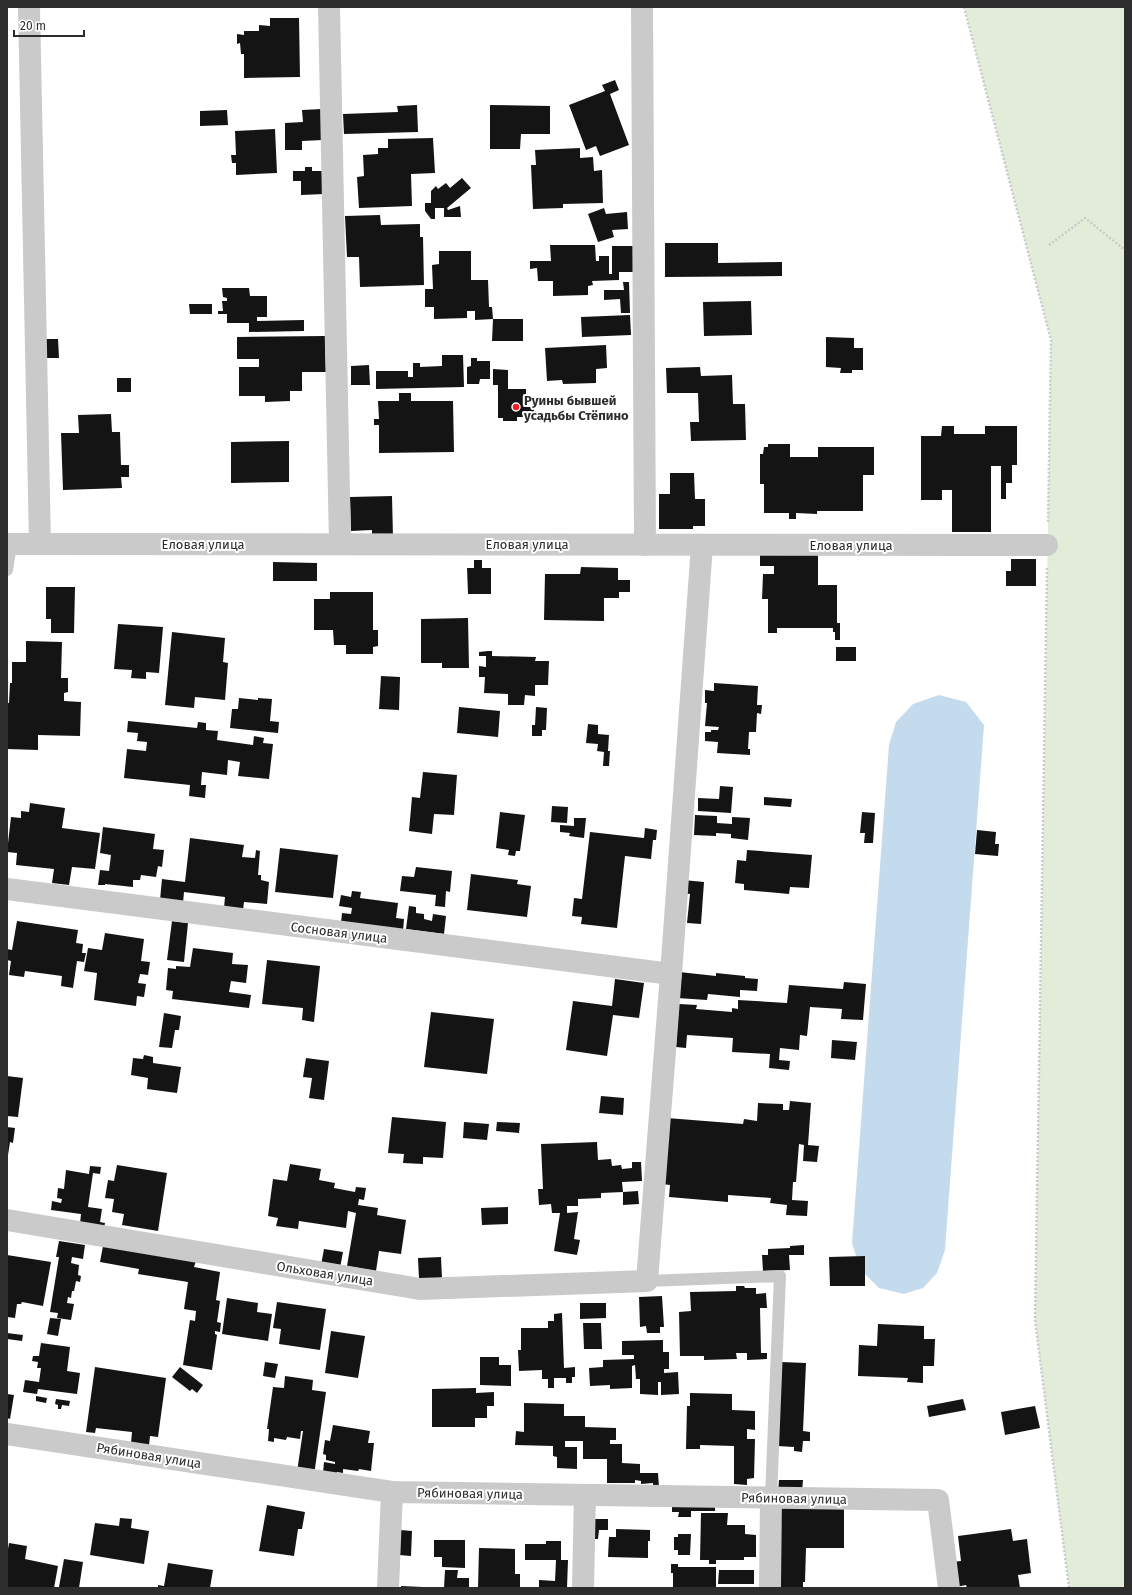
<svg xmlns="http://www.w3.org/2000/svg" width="1132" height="1595" font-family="'Fira Sans',sans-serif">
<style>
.green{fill:#e2ecd9}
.water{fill:#c4dbee}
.building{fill:#141414}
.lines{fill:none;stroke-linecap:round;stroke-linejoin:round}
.path{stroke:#cacaca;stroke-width:2.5;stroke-dasharray:2 2;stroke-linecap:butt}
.service{stroke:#cacaca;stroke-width:12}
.minor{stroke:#cacaca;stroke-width:22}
.poi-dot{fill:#f12226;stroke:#fff;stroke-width:1.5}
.labels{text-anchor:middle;stroke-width:4;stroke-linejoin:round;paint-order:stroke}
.poi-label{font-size:13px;font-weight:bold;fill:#2d2d2d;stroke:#fff;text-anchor:start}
.street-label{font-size:13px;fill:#2d2d2d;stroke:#fff}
</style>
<rect width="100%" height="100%" fill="#fff"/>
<polygon class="green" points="964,7 1125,7 1125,1588 1069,1588 1035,1320 1051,340"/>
<polygon class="water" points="939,695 966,702 984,725 945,1250 937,1273 923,1288 904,1294 879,1288 865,1274 865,1256 856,1256 852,1243 889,745 896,722 913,704"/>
<g class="building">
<polygon points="270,18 299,18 300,77 244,78 244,54 241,54 240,43 237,44 237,34 244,35 244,31 259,31 259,25 270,26"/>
<polygon points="615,80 619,90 610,94 629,145 600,156 596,146 586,150 569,105 605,91 602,85"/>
<polygon points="417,105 418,132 344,134 343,114 398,112 397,106"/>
<polygon points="490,105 550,106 550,134 521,134 520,149 490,149"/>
<polygon points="322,109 323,140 302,141 302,150 285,150 285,123 303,122 302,110"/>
<polygon points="227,110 228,125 200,126 200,111"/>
<polygon points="275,129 277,173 236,175 236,163 232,163 231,155 236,155 235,131"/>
<polygon points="433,138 435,173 411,174 412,206 359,208 357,177 364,176 363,155 378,154 378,148 388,148 388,139"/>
<polygon points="580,148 580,158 593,157 594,171 602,170 603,203 563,204 563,208 533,209 531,165 536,165 535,150"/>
<polygon points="305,167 312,167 312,171 323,171 324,194 301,195 301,181 293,181 293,171 305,171"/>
<polygon points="462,178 471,188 447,208 448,210 460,206 461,217 444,217 444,208 435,208 435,219 431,219 425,211 425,203 431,203 431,191 436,186 438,189 446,183 450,188"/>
<polygon points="604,208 606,214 627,212 628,229 612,230 614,237 598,242 588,214"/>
<polygon points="380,215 381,225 420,224 420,237 423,237 424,285 360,287 359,257 347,257 345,216"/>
<polygon points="665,243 718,243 718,263 782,262 782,276 665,277"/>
<polygon points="550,245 595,245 596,261 599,261 599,256 609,256 609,274 612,274 612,246 637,246 638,272 619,272 619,280 592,281 593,285 588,286 588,295 553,296 553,281 538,281 537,268 530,269 530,261 551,261"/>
<polygon points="439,251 471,251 471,280 488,280 489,307 492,307 493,319 475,320 475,311 467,311 467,318 434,319 434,307 425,307 425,289 433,289 432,265 439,264"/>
<polygon points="623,282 629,282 630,313 621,313 620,299 604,300 604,290 624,290"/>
<polygon points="222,288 249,288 250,296 267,296 267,317 257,317 257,321 304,320 304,331 249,332 249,323 227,323 227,314 218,314 218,311 223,311 222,301 227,301 227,298 223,297"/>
<polygon points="751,301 752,335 704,336 703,302"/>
<polygon points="189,304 212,304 212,314 190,314"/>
<polygon points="630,315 631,335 582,337 581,317"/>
<polygon points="493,319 523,319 523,341 492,341"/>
<polygon points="325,336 326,372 302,372 302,391 290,391 290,401 265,402 265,396 239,396 239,367 259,367 259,359 237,359 237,337"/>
<polygon points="826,337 854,338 854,348 863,348 863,370 852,370 852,373 840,373 841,368 826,367"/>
<polygon points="46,339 58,339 59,358 46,358"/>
<polygon points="606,345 607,368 596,369 596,383 563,384 562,380 547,381 545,348"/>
<polygon points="442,355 463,355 464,387 376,389 376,371 408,371 408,377 413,377 413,363 420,363 420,367 442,366"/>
<polygon points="471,358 477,358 477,361 490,361 490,379 480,379 479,384 467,384 467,367 471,366"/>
<polygon points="369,365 370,385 351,385 351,366"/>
<polygon points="700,367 701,376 732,375 733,404 745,404 746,440 691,441 690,422 699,422 698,393 667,393 666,368"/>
<polygon points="493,369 508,370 508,389 526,389 526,407 534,407 534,417 517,417 517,421 503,421 503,418 498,418 498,385 493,385"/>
<rect x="117" y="378" width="14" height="14"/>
<polygon points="399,393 411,393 411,401 453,401 454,452 379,453 379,425 374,425 374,419 379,419 378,401 399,401"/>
<polygon points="111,414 112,432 120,432 121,465 129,465 129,477 121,477 122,488 63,490 61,433 79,433 78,415"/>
<polygon points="942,426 954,426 954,434 985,434 985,426 1017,426 1017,465 1012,465 1012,483 1006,483 1006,499 1001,499 1001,466 991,466 991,532 952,532 952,490 942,490 942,500 921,500 921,436 941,436"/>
<polygon points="289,441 289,482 231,483 231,442"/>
<polygon points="768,444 790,444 790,457 818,457 818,447 874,447 874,475 863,475 863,511 817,511 817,514 796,513 796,519 789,519 789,513 764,513 764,484 760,484 760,454 763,454 764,447 768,447"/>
<polygon points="670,473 694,473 695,499 705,499 705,526 693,526 693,529 659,529 659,494 670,494"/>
<polygon points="392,496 393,537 372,537 372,530 351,531 350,497"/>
<polygon points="818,547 818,585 837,585 837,623 840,623 840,640 835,640 835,632 833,632 833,628 777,628 777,633 768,633 768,599 762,599 763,574 774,574 774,566 760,566 760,549"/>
<polygon points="1011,559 1036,559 1036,586 1006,586 1006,571 1011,571"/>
<polygon points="474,560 482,560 482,568 491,568 491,594 468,594 467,568 474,568"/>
<polygon points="273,562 317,563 317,581 273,581"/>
<polygon points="581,567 618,568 618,580 630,580 630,592 619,592 619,598 604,598 604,621 544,620 545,574 580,574"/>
<polygon points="46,587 75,587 74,633 51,633 51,619 46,619"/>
<polygon points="330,592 373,592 373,630 378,630 378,646 373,647 373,654 346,654 346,645 334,645 333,630 314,630 314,599 330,599"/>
<polygon points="468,618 469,668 442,668 442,663 421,663 421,619"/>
<polygon points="118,624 163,627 159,673 146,672 146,679 131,678 132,670 114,669"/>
<polygon points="172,632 225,638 223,662 228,663 225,700 195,697 194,708 165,705"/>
<polygon points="26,641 62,642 61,678 68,678 68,692 64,693 64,701 81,702 80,736 38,735 38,750 7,749 7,703 9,703 10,683 12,683 12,662 26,662"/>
<rect x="836" y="647" width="20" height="14"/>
<polygon points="488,651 492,651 492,656 536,657 535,661 549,661 548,685 535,685 535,696 525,695 524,705 508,705 508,694 484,693 485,677 479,677 479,666 486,667 486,656 479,656 479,652"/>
<polygon points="381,676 400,677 399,710 379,709"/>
<polygon points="714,683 758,686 757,705 762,705 761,714 757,713 756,732 749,732 748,749 750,749 750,755 717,753 718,742 705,741 705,732 711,732 711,730 718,730 719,727 705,726 707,703 705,703 705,690 714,691"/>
<polygon points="239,698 258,700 258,698 272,699 270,721 279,722 278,733 230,728 232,709 238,709"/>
<polygon points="459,707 500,711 498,737 457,733"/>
<polygon points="536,707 547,708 546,730 542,730 542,736 532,736 532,725 535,725"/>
<polygon points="128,721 197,728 198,722 206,723 206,730 218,731 217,740 253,745 254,736 264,738 263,743 273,744 269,779 238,776 240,762 228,760 227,775 202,772 201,785 206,785 205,798 189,796 190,785 124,778 127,749 146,751 147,742 137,741 138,733 127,732"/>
<polygon points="588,724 598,725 598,734 609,735 608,751 610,751 609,766 603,766 604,752 597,751 598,744 586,743"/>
<polygon points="423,772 457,775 454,815 434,814 432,834 409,831 412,797 420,798"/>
<polygon points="720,786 733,787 731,813 698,811 698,798 719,799"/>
<polygon points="764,797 792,799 791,807 764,805"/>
<polygon points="30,803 65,808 62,828 100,833 95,869 72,867 69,885 52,883 54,869 16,865 17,853 7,852 11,817 21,818 21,811 29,812"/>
<polygon points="552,806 568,807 567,823 551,822"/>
<polygon points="500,812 525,815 520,851 516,851 515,856 508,855 509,850 496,848"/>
<polygon points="862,812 875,813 873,843 864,843 865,833 860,833"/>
<polygon points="695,815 717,816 717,823 732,824 732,817 750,818 748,840 731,838 731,834 716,833 716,836 694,835"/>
<polygon points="574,818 586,818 584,838 569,836 570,833 560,832 560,825 574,826"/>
<polygon points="103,827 155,834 153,849 164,850 162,867 158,866 156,877 141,875 140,880 133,880 133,887 105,884 105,885 98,885 100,870 109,871 111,855 100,853"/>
<polygon points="645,828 657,830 656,840 653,840 651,859 625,856 617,928 581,924 582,917 572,916 574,898 582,899 590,832 644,838"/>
<polygon points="977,830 996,832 995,844 999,844 998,856 975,854"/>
<polygon points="190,838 244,845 242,857 255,858 256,850 260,851 258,875 261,875 261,880 269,882 267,904 244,902 243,910 224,908 225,897 184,892 183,903 160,900 162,879 185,882"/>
<polygon points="280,848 338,855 333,898 275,892"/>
<polygon points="747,850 812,855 809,888 790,887 789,894 744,890 744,884 735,883 737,860 746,861"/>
<polygon points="416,867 452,871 450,892 446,891 445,907 435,906 436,895 400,891 402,876 414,877"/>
<polygon points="471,874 518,880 517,884 531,886 527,917 467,910"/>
<polygon points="683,880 704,882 701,924 687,923 690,894 682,893"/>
<polygon points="352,891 361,892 360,898 398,903 396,918 404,919 403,931 341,923 342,913 351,914 352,908 339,906 341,895 351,897"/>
<polygon points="409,906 416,907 416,913 424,914 424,919 432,921 433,914 446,916 444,934 406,929"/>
<polygon points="17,921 78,930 76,943 83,944 82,953 86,953 84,962 77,961 73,988 61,986 62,976 25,971 24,977 9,975 11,961 7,960 7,949 12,950"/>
<polygon points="172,921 188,923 184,962 167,960"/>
<polygon points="105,933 144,939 141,961 150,962 148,975 140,974 138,983 146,984 144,997 137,996 136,1006 94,1000 97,973 84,971 88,948 102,950"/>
<polygon points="193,948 233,953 232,964 248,965 246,983 231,981 229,992 251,995 249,1008 172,999 173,991 166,990 168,968 176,969 176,966 190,967"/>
<polygon points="267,960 320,966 314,1022 302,1020 303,1008 262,1004"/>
<polygon points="679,972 716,976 716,973 745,976 745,978 758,979 757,991 740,990 740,997 708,994 707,1000 677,998"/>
<polygon points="615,979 644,983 639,1018 613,1015 607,1056 566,1050 573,1001 612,1006"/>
<polygon points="844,982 866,984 863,1020 841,1019 842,1009 810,1007 807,1036 800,1035 799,1050 780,1048 779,1060 790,1061 789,1070 769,1068 770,1054 732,1052 733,1038 687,1035 686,1048 676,1047 679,1004 697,1005 696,1009 732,1012 732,1008 738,1009 738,1000 787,1003 789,985 843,989"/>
<polygon points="431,1012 494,1019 487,1074 424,1067"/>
<polygon points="164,1013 181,1016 179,1030 175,1030 172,1048 159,1047"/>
<polygon points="832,1040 857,1042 855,1060 831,1058"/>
<polygon points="144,1055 153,1057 153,1063 181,1067 177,1093 147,1089 148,1078 131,1075 133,1058 143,1059"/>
<polygon points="306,1058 329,1061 324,1100 309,1098 312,1078 303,1077"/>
<polygon points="7,1076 23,1078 18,1117 7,1116"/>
<polygon points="601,1096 624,1098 623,1115 599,1113"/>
<polygon points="790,1101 811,1103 808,1145 819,1146 817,1162 803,1161 804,1145 799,1144 796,1182 793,1182 792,1200 808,1201 807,1216 786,1215 787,1205 770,1203 771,1198 728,1195 728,1202 669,1197 670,1185 662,1184 667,1118 743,1124 744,1119 757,1121 758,1103 783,1104 783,1110 789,1110"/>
<polygon points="392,1117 446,1122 443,1158 423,1157 423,1164 403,1163 404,1154 388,1153"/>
<polygon points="464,1122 489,1124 487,1140 463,1138"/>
<polygon points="497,1122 520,1123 519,1133 496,1131"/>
<polygon points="7,1127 15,1128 13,1143 10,1142 8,1155"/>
<polygon points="597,1142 598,1160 611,1159 612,1166 621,1165 622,1169 632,1168 632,1162 641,1162 642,1181 622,1182 623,1192 601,1193 601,1198 578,1199 578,1206 567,1206 567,1213 578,1212 574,1239 580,1240 577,1255 554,1251 560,1213 552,1213 551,1204 539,1205 538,1189 543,1189 541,1144"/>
<polygon points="290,1164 321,1169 319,1180 335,1183 334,1188 355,1192 356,1187 366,1188 364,1200 359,1199 358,1205 378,1208 377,1215 406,1220 401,1254 379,1251 376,1271 347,1266 356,1213 348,1211 346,1228 299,1221 298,1229 276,1226 278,1218 268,1216 273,1179 287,1181"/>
<polygon points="117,1165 167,1173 158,1231 122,1225 124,1214 112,1212 114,1199 105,1198 108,1180 114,1181"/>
<polygon points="90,1166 101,1167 100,1174 93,1173 88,1207 102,1209 100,1222 105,1223 104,1228 80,1224 81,1214 51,1210 52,1201 61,1203 62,1199 57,1198 58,1188 64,1189 66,1170 89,1174"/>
<polygon points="638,1191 639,1204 623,1205 623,1192"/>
<polygon points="508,1207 508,1224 482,1225 481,1208"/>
<polygon points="59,1241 85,1245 83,1259 72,1257 71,1263 79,1265 78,1275 81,1276 80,1282 76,1281 74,1291 72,1291 71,1298 68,1297 67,1303 74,1304 71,1320 57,1318 58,1313 50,1312 59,1257 56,1257"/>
<polygon points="804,1245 804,1255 789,1255 790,1270 763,1271 762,1255 768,1255 768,1249 790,1248 790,1246"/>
<polygon points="103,1246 196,1261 194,1267 220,1272 216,1300 220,1301 217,1322 221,1323 220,1332 215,1331 215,1334 217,1335 212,1370 183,1365 190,1320 195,1321 196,1311 184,1309 188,1282 138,1274 139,1269 100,1262"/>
<polygon points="324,1249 343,1252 340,1268 321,1265"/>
<polygon points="7,1255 51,1262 43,1306 22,1302 21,1304 17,1304 15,1318 7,1317"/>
<polygon points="865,1256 865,1286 830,1286 829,1257"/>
<polygon points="441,1257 442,1278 419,1279 418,1258"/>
<polygon points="736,1286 744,1286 745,1288 756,1288 756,1294 766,1293 767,1308 760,1308 761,1353 767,1353 767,1359 747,1360 747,1353 736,1353 737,1359 704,1360 704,1356 680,1356 679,1312 691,1311 690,1292 736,1291"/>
<polygon points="662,1296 664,1327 660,1327 660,1333 647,1333 646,1326 640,1327 639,1297"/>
<polygon points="227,1298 258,1303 257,1312 272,1314 268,1341 222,1334"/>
<polygon points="277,1302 326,1309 320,1350 279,1344 281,1329 273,1328"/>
<polygon points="580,1303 606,1303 606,1318 580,1319"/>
<polygon points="562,1313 564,1368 575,1367 575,1377 572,1377 572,1383 566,1383 566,1378 554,1378 554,1388 548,1388 548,1379 542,1379 542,1370 519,1371 518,1350 521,1350 521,1328 548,1328 548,1321 554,1321 554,1314"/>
<polygon points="50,1318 61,1319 58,1336 47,1334"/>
<polygon points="583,1323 601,1323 602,1349 584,1349"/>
<polygon points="878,1324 924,1326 924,1339 935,1339 934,1366 923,1366 923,1383 907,1382 908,1378 858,1376 859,1345 877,1346"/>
<polygon points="331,1331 365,1336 358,1378 325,1373"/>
<polygon points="7,1333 23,1335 22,1341 7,1339"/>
<polygon points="663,1340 663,1352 669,1352 669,1369 664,1369 664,1373 678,1372 679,1394 661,1395 661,1382 658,1382 658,1395 640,1394 640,1379 636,1379 635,1365 632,1366 632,1388 610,1389 610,1385 590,1386 589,1368 603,1367 603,1360 634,1359 634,1355 622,1355 622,1341"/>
<polygon points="41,1343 70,1347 67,1371 80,1373 77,1394 38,1389 37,1394 23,1392 25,1380 39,1382 41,1368 37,1368 38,1362 32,1361 33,1356 39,1356"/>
<polygon points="480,1357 499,1357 499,1365 511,1365 511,1386 480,1385"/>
<polygon points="265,1362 278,1364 275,1378 263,1376"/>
<polygon points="781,1362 806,1363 803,1431 810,1432 810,1441 803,1441 802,1452 794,1451 794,1447 777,1446"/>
<polygon points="95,1367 166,1378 158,1437 150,1436 149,1445 131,1443 132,1432 96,1428 95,1433 86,1432"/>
<polygon points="180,1367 203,1385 197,1393 192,1389 190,1391 172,1377"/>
<polygon points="285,1376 313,1380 312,1390 326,1392 314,1475 297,1472 303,1431 301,1431 300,1439 287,1437 286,1440 274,1438 274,1442 268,1441 269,1429 267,1429 273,1387 284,1388"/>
<polygon points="476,1388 476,1393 494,1392 494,1406 487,1406 487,1418 475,1418 475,1427 432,1427 432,1389"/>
<polygon points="690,1393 732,1394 732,1410 755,1411 755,1430 747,1429 747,1439 755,1439 754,1478 747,1479 747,1485 734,1484 734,1446 700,1445 700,1449 686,1449 687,1406 690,1406"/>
<polygon points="7,1394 14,1395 10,1419 7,1418"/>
<polygon points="36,1396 47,1398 46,1403 36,1401"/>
<polygon points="56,1399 70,1401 69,1406 62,1405 61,1409 58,1409 58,1405 55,1404"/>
<polygon points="963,1399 966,1410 929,1417 927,1406"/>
<polygon points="524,1403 564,1404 564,1416 585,1416 585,1427 616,1428 616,1440 610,1440 610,1444 622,1444 622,1463 640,1464 640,1473 658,1473 659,1487 653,1487 653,1483 641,1484 641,1481 635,1480 635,1483 607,1483 607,1459 583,1459 583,1441 565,1441 565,1447 577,1447 577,1469 557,1468 557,1457 553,1456 553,1446 515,1445 516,1431 524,1432"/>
<polygon points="1035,1406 1040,1428 1005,1435 1001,1412"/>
<polygon points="333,1425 370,1431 368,1443 374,1443 371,1471 359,1469 358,1471 343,1469 343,1473 337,1472 336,1475 323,1473 324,1462 335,1464 335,1462 326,1460 326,1455 323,1454 325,1440 330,1441"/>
<polygon points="779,1480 803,1480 802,1492 778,1492"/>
<polygon points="672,1501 715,1505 715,1511 691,1511 691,1517 678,1517 679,1512 672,1512"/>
<polygon points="267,1505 305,1512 302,1529 298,1529 294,1556 259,1551"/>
<polygon points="774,1508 844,1509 844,1548 806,1548 805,1582 803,1582 803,1587 773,1588"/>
<polygon points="701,1513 728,1513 727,1525 745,1525 745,1534 756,1535 756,1557 744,1557 744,1560 716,1560 716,1564 709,1564 709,1560 700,1560"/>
<polygon points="120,1518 132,1519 131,1528 149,1531 144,1564 90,1555 95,1523 119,1526"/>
<polygon points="592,1519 608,1519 608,1530 599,1530 598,1539 586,1539"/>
<polygon points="616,1529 650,1530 650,1541 648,1541 648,1558 608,1557 609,1537 616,1537"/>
<polygon points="1011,1529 1013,1541 1027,1539 1031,1573 1018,1575 1020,1588 967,1588 966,1585 956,1587 952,1562 961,1561 958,1536"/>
<polygon points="400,1530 412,1531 411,1556 399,1555"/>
<polygon points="678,1534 691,1534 690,1555 678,1555 678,1550 674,1550 674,1537 678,1537"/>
<polygon points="434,1540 465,1540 465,1568 442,1567 442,1557 434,1557"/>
<polygon points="546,1541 561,1541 561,1560 568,1560 567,1588 539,1588 539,1580 555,1581 556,1560 525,1560 525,1544 546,1544"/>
<polygon points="9,1543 27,1546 25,1559 58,1566 54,1588 7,1588 7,1555"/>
<polygon points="479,1548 515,1549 515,1574 520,1574 520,1588 478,1588"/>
<polygon points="64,1559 83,1562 79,1588 59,1587"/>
<polygon points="168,1563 213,1570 210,1588 158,1588 158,1585 164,1586"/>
<polygon points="671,1564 678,1564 678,1567 716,1567 716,1588 673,1588 673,1573 671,1573"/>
<polygon points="445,1570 458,1570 457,1578 469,1578 469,1588 444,1588"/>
<polygon points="719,1570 754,1570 754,1584 718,1584"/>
<polygon points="401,1586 423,1587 422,1588 401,1588"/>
</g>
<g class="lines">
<g class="path">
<polyline points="964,7 1051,340 1048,523"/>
<polyline points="1049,245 1085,218 1125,250"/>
<polyline points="1047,568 1035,1320 1069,1588"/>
</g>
<g class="service">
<polyline points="7,570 11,544"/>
<polyline points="647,1281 780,1276 771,1497"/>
</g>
<g class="minor">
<polyline points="29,7 40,544"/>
<polyline points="329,7 340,544"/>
<polyline points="642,7 645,545"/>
<polyline points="7,544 1047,545"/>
<polyline points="7,889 671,974"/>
<polyline points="7,1220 420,1289 647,1281 671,974 702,545"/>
<polyline points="7,1434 392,1492 938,1500 949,1588"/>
<polyline points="388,1588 392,1492"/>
<polyline points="583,1588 585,1495"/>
<polyline points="770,1588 771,1497"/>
</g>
</g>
<circle class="poi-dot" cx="516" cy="407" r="4"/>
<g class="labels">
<g class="poi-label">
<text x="524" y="405">Руины бывшей<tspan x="524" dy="15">усадьбы Стёпино</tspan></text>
</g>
<g class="street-label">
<text x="203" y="549">Еловая улица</text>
<text x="527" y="549">Еловая улица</text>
<text x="851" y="550">Еловая улица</text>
<text transform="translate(339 932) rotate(7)" y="5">Сосновая улица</text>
<text transform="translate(325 1273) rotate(9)" y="5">Ольховая улица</text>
<text transform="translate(149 1455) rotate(9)" y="5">Рябиновая улица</text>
<text transform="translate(470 1493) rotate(1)" y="5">Рябиновая улица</text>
<text transform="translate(794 1498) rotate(1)" y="5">Рябиновая улица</text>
</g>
</g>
<rect width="1132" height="1595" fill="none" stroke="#2d2d2d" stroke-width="16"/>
<path d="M14 30v6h70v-6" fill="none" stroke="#2d2d2d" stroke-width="2"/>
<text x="20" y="30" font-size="12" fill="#2d2d2d" stroke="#ffffff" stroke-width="3" paint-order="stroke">20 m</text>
</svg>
